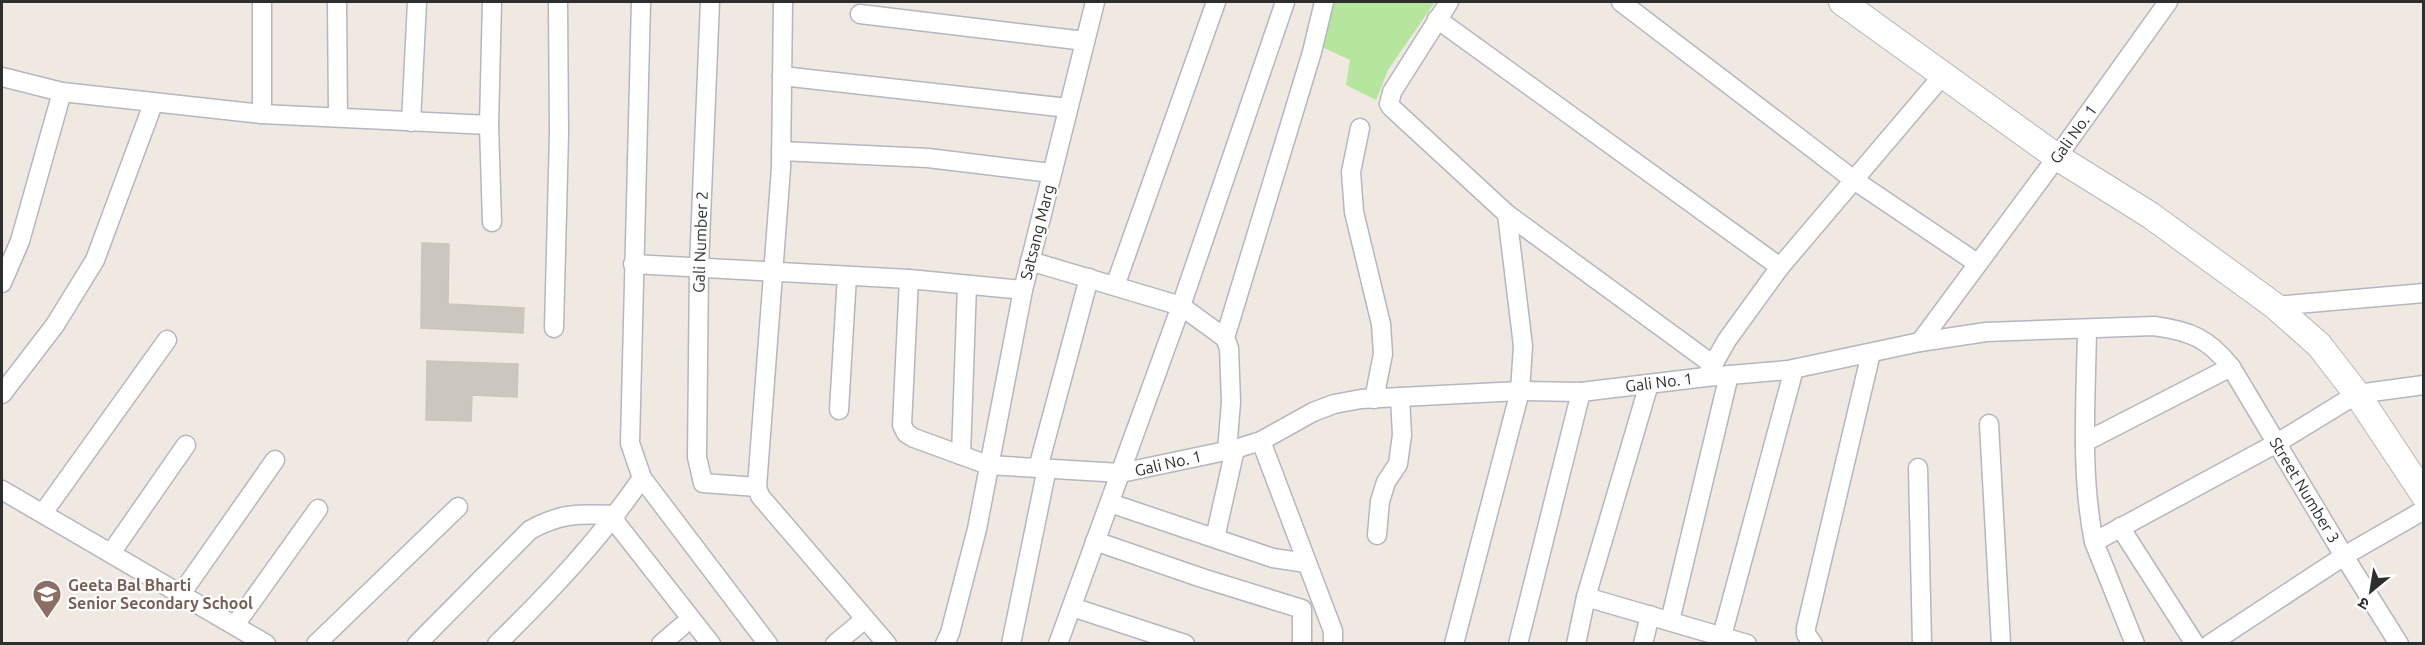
<svg xmlns="http://www.w3.org/2000/svg" width="2425" height="645" font-family="Ubuntu,'Noto Sans Devanagari',sans-serif">
<style>
.green{fill:#b6e59e}
.building{fill:#cbc7bf;stroke:#cbc5ba;stroke-width:1.5}
.lines{fill:none;stroke-linecap:round;stroke-linejoin:round}
.street-casing{stroke:#b4b7c1;stroke-width:21}
.secondary-casing{stroke:#b4b7c1;stroke-width:28}
.street{stroke:#fff;stroke-width:18}
.secondary{stroke:#fff;stroke-width:26}
.labels{text-anchor:middle;stroke-width:4.5;stroke-linejoin:round;paint-order:stroke}
.street-label{font-size:16px;fill:#2e2e2e;stroke:#fff}
.education-label{font-size:16px;font-weight:bold;fill:#785e54;stroke:#fff;text-anchor:start}
</style>
<rect width="100%" height="100%" fill="#efe9e1"/>
<polygon class="green" points="1331,2 1435,2 1388,70 1376,100 1346,85 1350,60 1322,47"/>
<g class="building">
<polygon points="422,243 449,244 448,304 524,308 523,333 421,328"/>
<polygon points="427,361 518,364 517,397 472,395 471,421 426,420"/>
</g>
<g class="lines">
<g class="street-casing">
<g id="street">
<polyline points="262,2 262,114 489,125"/>
<polyline points="337,2 338,116"/>
<polyline points="492,2 489,125 492,222"/>
<polyline points="641,2 630,443 642,478 768,644"/>
<polyline points="710,2 699,266 697,457 703,483 757,487"/>
<polyline points="783,2 781,168 757,487 760,496 887,644"/>
<polyline points="1449,2 1392,92 1389,104 1392,108 1507,214 1712,364"/>
<polyline points="1621,2 1854,180 1977,263"/>
<polyline points="860,14 1085,41"/>
<polyline points="1437,19 1780,267"/>
<polyline points="782,76 1068,108"/>
<polyline points="2,77 62,92 262,114"/>
<polyline points="411,122 417,2"/>
<polyline points="1360,128 1351,172 1354,212 1381,324 1383,354 1374,399"/>
<polyline points="781,151 928,158 1051,173"/>
<polyline points="1030,261 1181,306 1225,338 1229,348 1231,402 1227,451"/>
<polyline points="633,264 909,279 1023,290"/>
<polyline points="909,279 902,425 906,433 914,438 988,465 1121,473 1235,449 1261,441 1313,412 1334,404 1361,399 1520,391 1581,392 1706,377 1788,370 1920,342 2057,157 2168,2"/>
<polyline points="2,283 20,241 62,92"/>
<polyline points="1115,286 1216,2"/>
<polyline points="2275,306 2424,293"/>
<polyline points="554,328 559,134 558,2"/>
<path d="M2087 329C2086 400 2080 473 2094 542"/>
<polyline points="1225,338 1312,52 1324,2"/>
<path d="M1920 342 1986 332 2154 326C2190 331 2208 338 2231 367L2344 556 2399 644"/>
<polyline points="1707,375 1727,340 1780,267 1943,75"/>
<polyline points="2,394 55,325 95,260 153,104"/>
<polyline points="839,410 847,276"/>
<polyline points="1989,424 2001,644"/>
<polyline points="1261,441 1333,631 1333,644"/>
<polyline points="2085,442 2231,367"/>
<polyline points="961,455 967,285"/>
<polyline points="1038,468 1089,278"/>
<polyline points="1918,468 1922,644"/>
<polyline points="2,490 266,644"/>
<polyline points="1110,503 1273,558 1306,563"/>
<polyline points="43,513 167,340"/>
<polyline points="613,519 711,644"/>
<polyline points="2120,527 2195,644"/>
<polyline points="1377,535 1380,501 1386,482 1398,464 1402,435 1400,397"/>
<polyline points="1215,538 1235,449"/>
<polyline points="1095,541 1202,578 1302,609 1302,644"/>
<polyline points="111,553 186,445"/>
<polyline points="181,594 275,460"/>
<polyline points="1586,597 1747,644"/>
<polyline points="1072,607 1185,644"/>
<polyline points="1670,621 1729,375"/>
<polyline points="235,625 318,509"/>
<polyline points="1722,636 1794,369"/>
<polyline points="316,644 458,507"/>
<path d="M417 644 530 530C562 512 581 514 616 515"/>
<path d="M497 644C550 592 600 539 642 478"/>
<polyline points="661,644 682,626"/>
<polyline points="835,644 865,619"/>
<polyline points="945,644 950,633 977,529 1023,290 1095,2"/>
<polyline points="1011,644 1047,468"/>
<polyline points="1058,644 1181,306 1285,2"/>
<polyline points="1454,644 1520,391 1523,346 1507,214"/>
<polyline points="1518,644 1581,392"/>
<polyline points="1576,644 1586,597 1649,384"/>
<polyline points="1643,644 1650,615"/>
<polyline points="1813,644 1806,634 1806,628 1871,353"/>
<polyline points="2135,644 2094,542 2277,443 2357,394 2424,385"/>
<polyline points="2210,644 2344,556 2424,510"/>
</g>
</g>
<g class="secondary-casing">
<polyline id="secondary" points="1842,2 2057,157 2150,215 2275,306 2319,345 2357,394 2424,495"/>
</g>
<use href="#street" class="street"/>
<use href="#secondary" class="secondary"/>
</g>
<defs>
<g id="school-pin" transform="scale(1.5)"><path d="M0 17L-7.5 6A9.5 9.5 0 1 1 7.5 6Z" fill="#8d6e63" stroke="#fff"/><path d="M0-5L7-2L0 1L-7-2ZM-4 1L0 2.5L4 1V4Q0 6-4 4Z" fill="#fff"/></g>
</defs>
<g fill-rule="evenodd">
<use href="#school-pin" x="47" y="594"/>
</g>
<g class="labels">
<g class="street-label">
<text transform="translate(2073 134) rotate(-54)" y="6">Gali No. 1</text>
<text transform="translate(1037 232) rotate(-76)" y="6">Satsang Marg</text>
<text transform="translate(700 242) rotate(-88)" y="6">Gali Number 2</text>
<text transform="translate(1659 382) rotate(-7)" y="6">Gali No. 1</text>
<text transform="translate(1168 463) rotate(-13)" y="6">Gali No. 1</text>
<text transform="translate(2305 490) rotate(59)" y="6">Street Number 3</text>
</g>
<g class="education-label">
<text x="68" y="591">Geeta Bal Bharti<tspan x="68" dy="18">Senior Secondary School</tspan></text>
</g>
</g>
<rect width="2425" height="645" fill="none" stroke="#2e2e2e" stroke-width="6"/>
<g transform="translate(2371 591) rotate(210)" stroke="#ffffff" stroke-width="4.5" paint-order="stroke">
<path d="M0-4.5L10 22L0 15L-10 22Z" fill="#2e2e2e"/>
<text y="-9" font-size="16" font-weight="bold" text-anchor="middle" fill="#2e2e2e">उ</text>
</g>
</svg>
